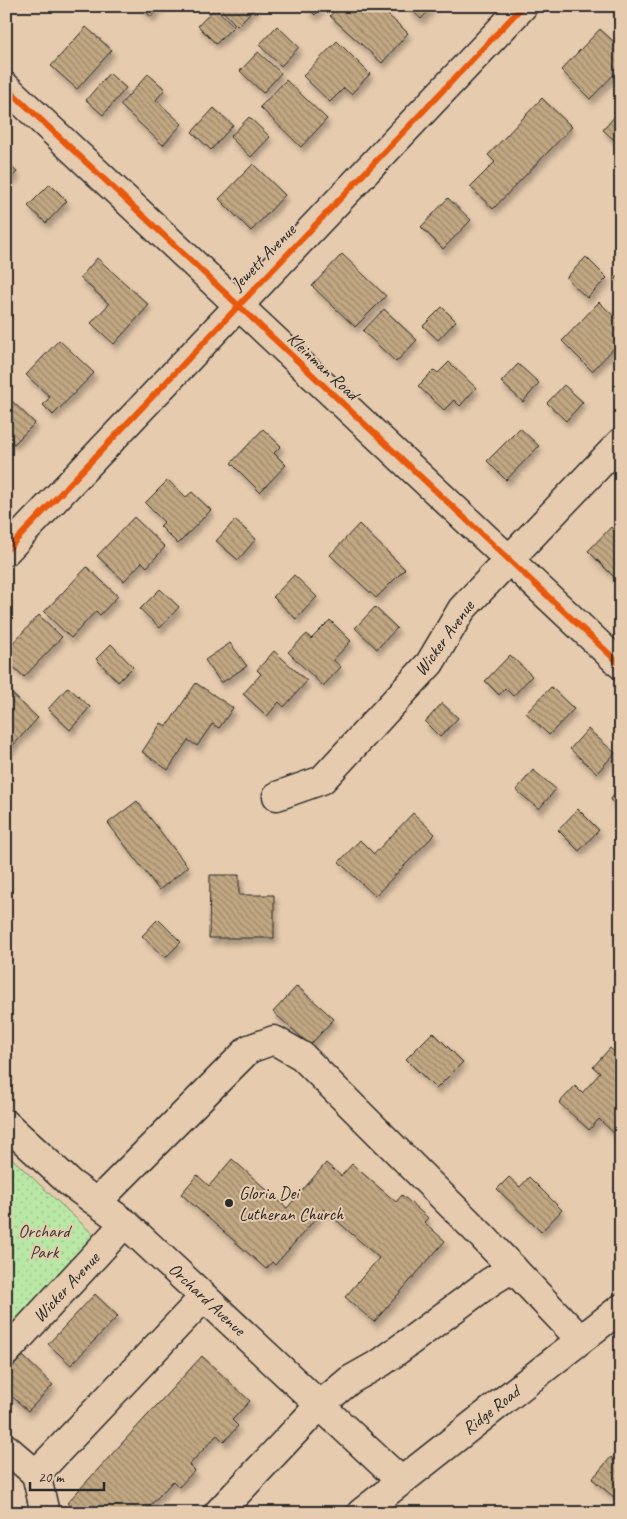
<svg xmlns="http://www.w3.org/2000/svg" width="627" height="1519" font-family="Caveat,sans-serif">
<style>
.park{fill:url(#park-dots);stroke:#728968}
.building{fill:url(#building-back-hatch);stroke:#2b2b2b;filter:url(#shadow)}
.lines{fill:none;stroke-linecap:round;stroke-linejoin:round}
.minor-casing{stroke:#2b2b2b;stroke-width:31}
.major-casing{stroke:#2b2b2b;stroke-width:31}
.minor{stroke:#e6cbae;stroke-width:28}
.major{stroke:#e6cbae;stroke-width:28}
.cycleway-casing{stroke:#e6cbae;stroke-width:9}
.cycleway{stroke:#e8590c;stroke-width:6}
.poi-dot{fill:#2b2b2b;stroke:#e6cbae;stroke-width:2}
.labels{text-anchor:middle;stroke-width:4;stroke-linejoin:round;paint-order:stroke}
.street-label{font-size:18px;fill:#2b2b2b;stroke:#e6cbae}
.poi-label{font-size:18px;fill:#2b2b2b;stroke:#e6cbae;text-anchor:start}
.park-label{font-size:18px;fill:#393e37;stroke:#e6cbae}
</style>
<defs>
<pattern id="park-dots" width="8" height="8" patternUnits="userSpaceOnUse" patternTransform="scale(1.25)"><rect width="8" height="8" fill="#b9e7a5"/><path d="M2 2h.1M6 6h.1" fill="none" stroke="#9fc68e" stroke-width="1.8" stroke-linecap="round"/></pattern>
<pattern id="building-back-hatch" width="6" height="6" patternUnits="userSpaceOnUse" patternTransform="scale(1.25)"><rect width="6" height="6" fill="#c1a782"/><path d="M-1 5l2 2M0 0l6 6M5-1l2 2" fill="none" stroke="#9d886b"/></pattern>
<filter id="shadow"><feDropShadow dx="3" dy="5.5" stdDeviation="2.5" flood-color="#0004"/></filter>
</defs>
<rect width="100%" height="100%" fill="#e6cbae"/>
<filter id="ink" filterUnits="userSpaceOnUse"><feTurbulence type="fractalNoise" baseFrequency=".02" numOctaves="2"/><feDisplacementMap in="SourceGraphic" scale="10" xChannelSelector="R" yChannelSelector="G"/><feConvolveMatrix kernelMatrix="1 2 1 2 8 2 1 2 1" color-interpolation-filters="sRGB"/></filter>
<g filter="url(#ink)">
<polygon class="park" points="6,1153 99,1240 6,1340"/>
<g class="building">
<polygon points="139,6 160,6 151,17"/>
<polygon points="218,6 257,6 237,26"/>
<polygon points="306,6 323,6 315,15"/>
<polygon points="339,6 378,6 408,33 382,63 330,16"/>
<polygon points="407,6 433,6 421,19"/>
<polygon points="614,6 621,6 621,19 611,9"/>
<polygon points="215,8 234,26 216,44 198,26"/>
<polygon points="277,26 299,47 281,66 259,45"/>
<polygon points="86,27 112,50 77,89 51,66"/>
<polygon points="600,29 621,48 621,67 590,99 561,70"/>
<polygon points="337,41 370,74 351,94 344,88 330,102 303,76"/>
<polygon points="258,52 281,73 263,93 240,71"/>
<polygon points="109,73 126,88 103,115 86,100"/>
<polygon points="148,74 165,89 156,100 182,124 163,145 120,105"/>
<polygon points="286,80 327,119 301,147 260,107"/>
<polygon points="542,98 572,127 493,209 470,187 495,162 488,155"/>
<polygon points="214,108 233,125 211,150 192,132"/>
<polygon points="621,109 621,146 603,130"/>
<polygon points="249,117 270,137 251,157 230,137"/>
<polygon points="6,162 17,172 6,184"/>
<polygon points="253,164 285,195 251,231 219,199"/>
<polygon points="50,184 67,201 46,223 28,206"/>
<polygon points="448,198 471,220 443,249 421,227"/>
<polygon points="342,254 386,296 355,327 312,286"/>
<polygon points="586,257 607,278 587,298 566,278"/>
<polygon points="97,258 149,305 114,344 91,323 109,304 80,278"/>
<polygon points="621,273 621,284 615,279"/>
<polygon points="599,302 621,323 621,341 592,371 562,341"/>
<polygon points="442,307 456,321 438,340 423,326"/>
<polygon points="384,309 417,340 396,362 363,331"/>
<polygon points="59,340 94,373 53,415 43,405 50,397 26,375"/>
<polygon points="449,362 476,388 460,406 454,400 444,410 418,386 434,370 438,373"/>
<polygon points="518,364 539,383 523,402 501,382"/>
<polygon points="564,385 583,402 566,421 547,403"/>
<polygon points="12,401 35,423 14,444 6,437 6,406"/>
<polygon points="520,428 539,446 506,480 487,461"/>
<polygon points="263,429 281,446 274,453 286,465 260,492 231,463"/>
<polygon points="168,480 186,497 192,492 211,510 178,544 160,526 164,522 145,503"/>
<polygon points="134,517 165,547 147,567 142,562 124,581 97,556"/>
<polygon points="235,520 256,539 238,560 216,541"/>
<polygon points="359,524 405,569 376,598 330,555"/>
<polygon points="611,527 621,537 621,584 588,551"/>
<polygon points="87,567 118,596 100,615 96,611 71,638 44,612"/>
<polygon points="294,575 317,597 296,619 273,597"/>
<polygon points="160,589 179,607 160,628 140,609"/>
<polygon points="375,607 397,628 377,649 355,628"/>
<polygon points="39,615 62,637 24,677 6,660 6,650"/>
<polygon points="330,620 351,641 333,660 341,667 323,686 288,652 307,634 311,639"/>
<polygon points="230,643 247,666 221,683 205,660"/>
<polygon points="111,644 133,667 118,682 96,659"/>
<polygon points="274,651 307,681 284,707 279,702 267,716 243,694 261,674 257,670"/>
<polygon points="510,655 532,676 513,696 505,688 499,695 485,681"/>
<polygon points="196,683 233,708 219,728 212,724 197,746 188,740 168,770 142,752 161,723 167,726"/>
<polygon points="68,687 90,707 70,730 48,709"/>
<polygon points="551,687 574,709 549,735 526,713"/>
<polygon points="6,688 38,718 6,753"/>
<polygon points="442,703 458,718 440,737 425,722"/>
<polygon points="588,729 615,753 597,773 570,749"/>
<polygon points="533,770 556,789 539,809 516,790"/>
<polygon points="621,787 621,809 610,800"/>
<polygon points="137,801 188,867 159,890 108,823"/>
<polygon points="578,809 599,830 579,851 558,830"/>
<polygon points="413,813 435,834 375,896 339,862 360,840 374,854"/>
<polygon points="210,875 239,875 239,895 274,895 274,938 209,938"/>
<polygon points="158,919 181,942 165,958 142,936"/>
<polygon points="297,986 334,1019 310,1045 273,1012"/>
<polygon points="433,1032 463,1062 436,1089 406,1059"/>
<polygon points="610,1048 621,1058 621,1140 599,1119 589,1130 559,1103 575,1086 582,1093 600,1073 593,1067"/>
<polygon points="232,1159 287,1208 326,1163 341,1176 352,1164 396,1202 402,1195 428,1218 424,1222 445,1241 374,1322 345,1297 379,1258 324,1209 275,1265 272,1262 266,1269 181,1194 197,1175 209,1186"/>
<polygon points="509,1177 520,1187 529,1177 562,1210 541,1232 497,1189"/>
<polygon points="95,1294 118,1316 71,1365 48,1344"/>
<polygon points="23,1356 53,1385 28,1411 6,1391 6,1374"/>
<polygon points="202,1356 250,1401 232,1420 238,1426 224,1442 217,1435 189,1465 195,1470 179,1487 173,1481 146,1510 147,1513 78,1513 67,1503"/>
<polygon points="611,1457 621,1465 621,1503 592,1479"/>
</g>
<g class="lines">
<g class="minor-casing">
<g id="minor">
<polyline points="6,87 621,665"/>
<polyline points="6,551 523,6"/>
<polyline points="277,796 322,780 430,663 462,609 621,442"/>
<polyline points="6,1124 70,1183 125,1223 401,1481"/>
<polyline points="97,1202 249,1049 274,1040 302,1056 483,1237 580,1339"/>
<polyline points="6,1352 125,1223"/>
<polyline points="6,1448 36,1474 204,1297"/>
<polyline points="36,1474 45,1513"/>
<polyline points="218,1513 320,1405 350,1380 382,1362 490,1282 513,1268"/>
</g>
</g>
<g class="major-casing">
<polyline id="major" points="361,1513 621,1308"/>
</g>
<use href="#minor" class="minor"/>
<use href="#major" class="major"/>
<g class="cycleway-casing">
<g id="cycleway">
<polyline points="6,87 621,665"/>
<polyline points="6,551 523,6"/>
</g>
</g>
<use href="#cycleway" class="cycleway"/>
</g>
</g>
<circle class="poi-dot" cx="229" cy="1203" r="5"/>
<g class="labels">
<g class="street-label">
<text transform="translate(263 257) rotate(-46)" y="6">Jewett Avenue</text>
<text transform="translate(323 366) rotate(43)" y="6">Kleinman Road</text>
<text transform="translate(444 638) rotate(-54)" y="6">Wicker Avenue</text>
<text transform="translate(66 1287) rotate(-47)" y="6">Wicker Avenue</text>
<text transform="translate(207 1299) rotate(43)" y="6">Orchard Avenue</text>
<text transform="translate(491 1410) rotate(-38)" y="6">Ridge Road</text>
</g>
<g class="poi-label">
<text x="239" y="1199">Gloria Dei<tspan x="239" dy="21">Lutheran Church</tspan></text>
</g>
<g class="park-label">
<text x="44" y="1237">Orchard<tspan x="44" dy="21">Park</tspan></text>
</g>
</g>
<rect width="627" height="1519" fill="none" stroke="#e6cbae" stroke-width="25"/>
<rect x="12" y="12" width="602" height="1494" fill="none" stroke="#2b2b2b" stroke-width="2" filter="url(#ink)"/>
<path d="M30 1482v8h74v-8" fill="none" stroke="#2b2b2b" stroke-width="2.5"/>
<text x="38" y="1482" font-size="15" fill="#2b2b2b" stroke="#e6cbae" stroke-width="4" paint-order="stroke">20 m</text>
</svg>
